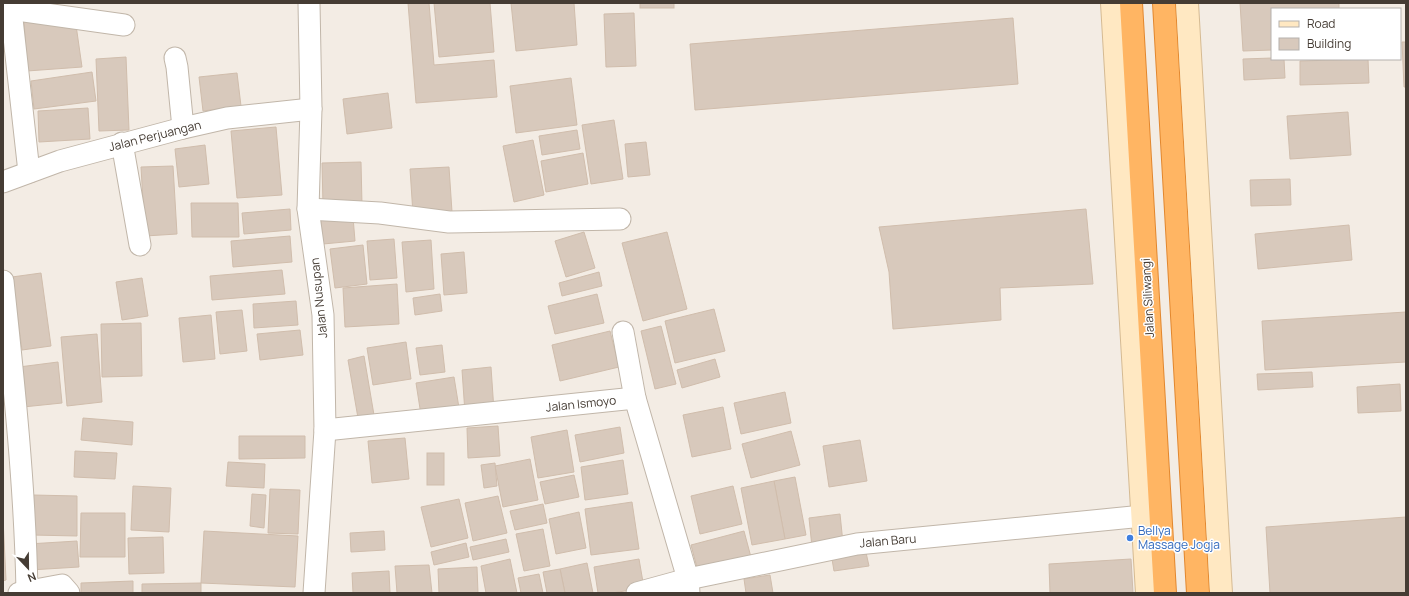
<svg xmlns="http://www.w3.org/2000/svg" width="1409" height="596" font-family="Manrope,sans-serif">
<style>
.building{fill:#d8c9bc;stroke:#d0bdac}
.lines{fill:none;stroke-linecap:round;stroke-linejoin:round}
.street-casing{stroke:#c1b6a9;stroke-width:23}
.secondary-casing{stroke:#d5ba92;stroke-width:24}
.highway-casing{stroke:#e2872e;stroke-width:24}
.street{stroke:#fff;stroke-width:21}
.secondary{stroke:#ffe8c2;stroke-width:22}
.highway{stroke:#ffb563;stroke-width:22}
.shop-dot{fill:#3f7fe0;stroke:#fff;stroke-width:1.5}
.labels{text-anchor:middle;stroke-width:3;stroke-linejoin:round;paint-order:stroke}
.street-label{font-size:12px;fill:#453c34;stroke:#fff}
.shop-label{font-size:12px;fill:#366cbe;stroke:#fff;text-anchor:start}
</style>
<rect width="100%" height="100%" fill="#f3ece4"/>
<g class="building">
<polygon points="408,3 429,3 434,65 494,60 497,97 416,103"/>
<polygon points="434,3 490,3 494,52 439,57"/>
<polygon points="511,3 574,3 577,45 516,51"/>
<rect x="640" y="3" width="34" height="5"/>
<polygon points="1240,3 1339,3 1339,9 1272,9 1272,50 1243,51"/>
<polygon points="634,13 636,66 606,67 604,14"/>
<polygon points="1013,18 1018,84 695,110 690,44"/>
<polygon points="24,21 76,25 82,67 27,71"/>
<polygon points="1402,42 1406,42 1406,87 1404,87"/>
<polygon points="126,57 129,130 99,131 96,59"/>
<polygon points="1272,58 1272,59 1284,59 1285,78 1244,80 1243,59"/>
<polygon points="1368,59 1369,83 1300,85 1300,61"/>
<polygon points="92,72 96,101 34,109 31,81"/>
<polygon points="237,73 241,106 203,111 199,77"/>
<polygon points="571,78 577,125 516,133 510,86"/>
<polygon points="388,93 392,128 347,134 343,99"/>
<polygon points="88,108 90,139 39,142 38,111"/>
<polygon points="1348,112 1351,155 1290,159 1287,116"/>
<polygon points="614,120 623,179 591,184 582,125"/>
<polygon points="276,127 282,195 237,198 231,131"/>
<polygon points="577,130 580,149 542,155 539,136"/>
<polygon points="533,140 544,195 514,202 503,146"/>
<polygon points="646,142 650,175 628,177 625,144"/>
<polygon points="205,145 209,184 179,187 175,149"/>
<polygon points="583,153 588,184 546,192 541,161"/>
<polygon points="361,162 362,205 323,205 322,163"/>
<polygon points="173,166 177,234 145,236 141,167"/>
<polygon points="449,167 452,212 413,214 410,169"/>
<polygon points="1290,179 1291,205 1251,206 1250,180"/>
<polygon points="191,203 238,203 239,237 192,237"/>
<polygon points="290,209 291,230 244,234 242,213"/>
<polygon points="1086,209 1093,284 1000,288 1001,320 893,329 889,272 879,227"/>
<polygon points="353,217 355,241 323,244 321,220"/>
<polygon points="1349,225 1352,260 1258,269 1255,234"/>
<polygon points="584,232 595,268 566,277 555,241"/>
<polygon points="667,232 687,309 643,321 622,243"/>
<polygon points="290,236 292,262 233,267 231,241"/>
<polygon points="394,239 397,278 370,280 367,241"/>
<polygon points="431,240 434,289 406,292 402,242"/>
<polygon points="363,245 367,284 335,288 330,249"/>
<polygon points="464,252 467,293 444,295 441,254"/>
<polygon points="282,270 285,294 212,300 210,276"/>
<polygon points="599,272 602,286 562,296 559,283"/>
<polygon points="41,273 51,346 22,350 12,277"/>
<polygon points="142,278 148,316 122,320 116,282"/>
<polygon points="397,284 399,324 345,327 343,288"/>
<polygon points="440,294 442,311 415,315 413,298"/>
<polygon points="597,294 604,323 555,334 548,306"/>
<polygon points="296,301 298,325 254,328 253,304"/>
<polygon points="714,309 725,351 675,363 665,321"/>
<polygon points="242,310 247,351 220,354 216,312"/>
<polygon points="1406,312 1406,362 1265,370 1262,321"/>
<polygon points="211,315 215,359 183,362 179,318"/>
<polygon points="141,323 142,376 102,377 101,324"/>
<polygon points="661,326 676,384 655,389 641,331"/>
<polygon points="300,330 303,355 260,360 257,334"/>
<polygon points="610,331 619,367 560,381 552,345"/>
<polygon points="97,334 102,402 67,406 61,337"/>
<polygon points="406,342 411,379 373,385 367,348"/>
<polygon points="442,345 445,372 420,375 416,348"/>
<polygon points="364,356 374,415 358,418 348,360"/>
<polygon points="715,359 720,377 682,388 677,370"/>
<polygon points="58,362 62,403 23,407 19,367"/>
<polygon points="491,367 494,411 465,413 462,370"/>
<polygon points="1312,372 1313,387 1258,390 1257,374"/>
<polygon points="454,377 459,408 421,415 416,383"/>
<polygon points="1400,384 1401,411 1358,413 1357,387"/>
<polygon points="785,392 791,423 741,434 734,403"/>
<polygon points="723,407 731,449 692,457 683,415"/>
<polygon points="83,418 133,422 132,445 81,440"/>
<polygon points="498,426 500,456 468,458 467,428"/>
<polygon points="620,427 624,453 580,462 575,435"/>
<polygon points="567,430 574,472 538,478 531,437"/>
<polygon points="791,431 800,465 751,478 742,444"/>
<polygon points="239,436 305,436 305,458 239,459"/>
<polygon points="405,438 409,479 372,483 368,441"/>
<polygon points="860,440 867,481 829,487 823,446"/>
<polygon points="75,451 117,453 115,479 74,477"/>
<rect x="427" y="453" width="17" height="32"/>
<polygon points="530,459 538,500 503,507 495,466"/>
<polygon points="623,460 628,494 585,500 581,467"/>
<polygon points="228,462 265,464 264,488 226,486"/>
<polygon points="495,463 497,486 484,488 481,465"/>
<polygon points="574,475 579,497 545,504 540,482"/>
<polygon points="795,477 806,535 785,539 774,481"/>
<polygon points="774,481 785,539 752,545 741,488"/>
<polygon points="133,486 171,488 169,532 131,530"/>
<polygon points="733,486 742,524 700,534 691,496"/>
<polygon points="270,489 300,490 298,534 268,533"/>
<polygon points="252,494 266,495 264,528 250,526"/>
<polygon points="33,495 77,496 77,536 32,535"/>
<polygon points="498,496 507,533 473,541 465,503"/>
<polygon points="459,499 468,538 431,547 421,507"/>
<polygon points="632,502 639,549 591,555 585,509"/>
<polygon points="543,504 547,523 515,530 510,511"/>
<polygon points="579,512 586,548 556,554 549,519"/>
<polygon points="81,513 125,513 125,557 80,557"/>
<polygon points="840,514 843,543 812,547 809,518"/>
<polygon points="1406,517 1406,593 1270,593 1266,527"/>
<polygon points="3,518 6,580 3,581"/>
<polygon points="543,529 550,566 524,571 516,534"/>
<polygon points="204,531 298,536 295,587 201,583"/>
<polygon points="384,531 385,550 351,552 350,533"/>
<polygon points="744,531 752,561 699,575 691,545"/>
<polygon points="163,537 164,573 129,574 128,538"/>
<polygon points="506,539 509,552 473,560 470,547"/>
<polygon points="77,541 79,567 30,570 28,544"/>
<polygon points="466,543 469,557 434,565 431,552"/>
<polygon points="865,548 869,566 834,571 831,553"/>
<polygon points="510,559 517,593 486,593 481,566"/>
<polygon points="639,559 644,588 612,593 598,593 594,567"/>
<polygon points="1131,559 1133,593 1050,593 1049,564"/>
<polygon points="587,563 593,593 565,593 560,569"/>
<polygon points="429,565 432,593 397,593 395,566"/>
<polygon points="477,567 478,593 439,593 438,569"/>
<polygon points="560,569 565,593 547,593 543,572"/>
<polygon points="389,571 390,593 353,593 352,573"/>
<polygon points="539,574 543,593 521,593 518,578"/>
<polygon points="770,575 773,593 746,593 744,579"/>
<polygon points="133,581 133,593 81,593 81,583"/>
<polygon points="201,583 201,593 142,593 142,584"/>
</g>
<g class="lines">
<g class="street-casing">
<g id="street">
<polyline points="309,3 311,109 308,209 323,315 325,430 314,593"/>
<polyline points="3,8 124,25"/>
<polyline points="11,10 29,172"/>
<polyline points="175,58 177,67 183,128"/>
<polyline points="122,143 140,245"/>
<polyline points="3,182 60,161 183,128 227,118 311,109"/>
<polyline points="308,209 380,213 449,222 620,219"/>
<path d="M3 281C14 384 25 487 27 591"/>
<polyline points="623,332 635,398"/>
<polyline points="325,430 635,398 688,579 689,593"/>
<polyline points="19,593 62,585 69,593"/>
<polyline points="637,593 688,579 857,544 1143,516"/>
</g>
</g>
<g class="secondary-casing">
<g id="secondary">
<polyline points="1112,3 1147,593"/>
<polyline points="1187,3 1221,593"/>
</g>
</g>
<g class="highway-casing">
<g id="highway">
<polyline points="1131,3 1165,593"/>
<polyline points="1164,3 1198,593"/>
</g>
</g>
<use href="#street" class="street"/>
<use href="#secondary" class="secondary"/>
<use href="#highway" class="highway"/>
</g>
<circle class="shop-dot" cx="1130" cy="538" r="4"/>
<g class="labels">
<g class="street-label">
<text transform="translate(155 136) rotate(-14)" y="4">Jalan Perjuangan</text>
<text transform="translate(319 298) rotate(-96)" y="4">Jalan Nusupan</text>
<text transform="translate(1148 298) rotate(-93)" y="4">Jalan Siliwangi</text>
<text transform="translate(581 404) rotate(-6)" y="4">Jalan Ismoyo</text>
<text transform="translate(888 541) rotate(-5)" y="4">Jalan Baru</text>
</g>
<g class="shop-label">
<text x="1138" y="535">Bellya<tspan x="1138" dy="14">Massage Jogja</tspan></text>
</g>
</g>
<rect width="1409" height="596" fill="none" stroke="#453c34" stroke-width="8"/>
<rect x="1271" y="8" width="130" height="52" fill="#ffffff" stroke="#b5b1ae"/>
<rect x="1279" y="21" width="20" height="6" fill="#ffe8c2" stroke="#b5b1ae"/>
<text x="1307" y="28" font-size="12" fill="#453c34">Road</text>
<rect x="1279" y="38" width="20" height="12" fill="#d8c9bc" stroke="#b5b1ae"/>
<text x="1307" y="48" font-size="12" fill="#453c34">Building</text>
<g transform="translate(28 568) rotate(158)" stroke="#ffffff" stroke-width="3" paint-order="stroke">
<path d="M0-3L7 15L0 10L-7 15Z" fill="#453c34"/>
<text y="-6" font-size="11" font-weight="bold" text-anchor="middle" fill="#453c34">N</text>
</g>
</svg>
